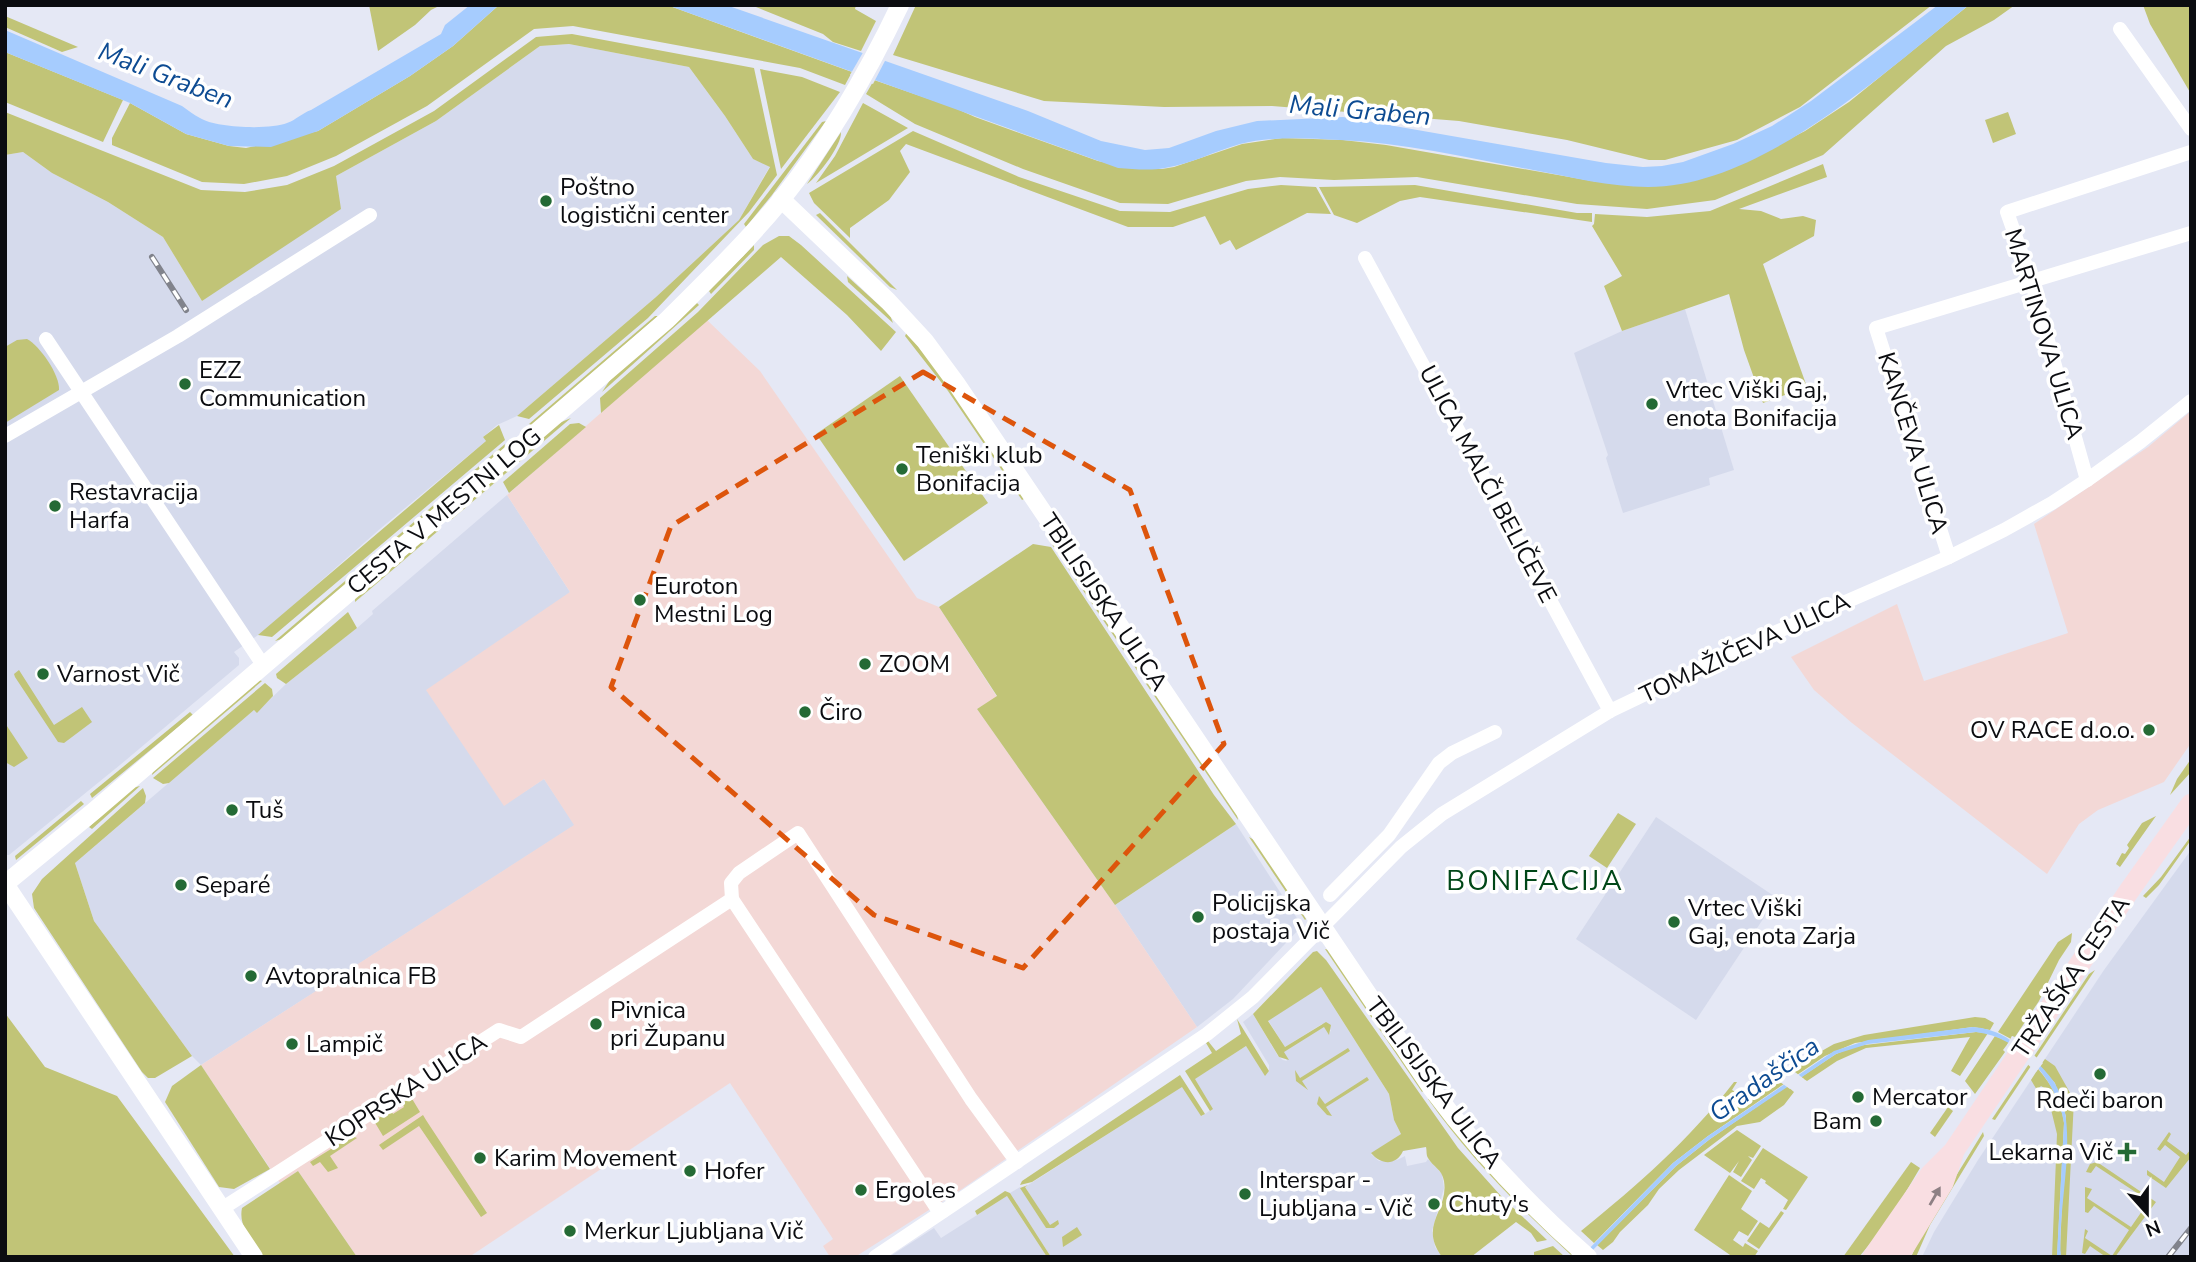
<svg xmlns="http://www.w3.org/2000/svg" width="2196" height="1262" font-family="'Nunito Sans',sans-serif">
<style>
.built{fill:#d5daec}
.industrial{fill:#f3d8d6}
.green{fill:#c1c477}
.water{fill:#a6ccfe}
.pier{fill:#e5e8f5}
.lines{fill:none;stroke-linecap:round;stroke-linejoin:round}
.minor{stroke:#fff;stroke-width:14}
.tertiary{stroke:#fff;stroke-width:18}
.primary{stroke:#f9dee2;stroke-width:21}
.rail-casing{stroke:#81838c;stroke-width:6}
.rail{stroke:#fff;stroke-width:3.5;stroke-dasharray:10;stroke-linecap:butt}
.oneway{fill:#8e8084}
.marked{fill:none;stroke:#dd550c;stroke-width:5;stroke-dasharray:14 9;stroke-linejoin:round}
.poi-dot{fill:#246a35;stroke:#fff;stroke-width:2.5}
.labels{text-anchor:middle;stroke-width:7;stroke-linejoin:round;paint-order:stroke}
.poi-label{font-size:24px;fill:#0b0c10;stroke:#fff;text-anchor:start}
.street-label{font-size:24px;fill:#0b0c10;stroke:#fff}
.water-label{font-size:26px;font-style:italic;fill:#0d4b92;stroke:#fff}
.quarter-label{font-size:28px;letter-spacing:2px;fill:#004718;stroke:#fff}
</style>
<rect width="100%" height="100%" fill="#e5e8f5"/>
<g class="built">
<polygon points="569,44 689,67 725,116 753,159 770,166 739,220 656,297 517,416 497,425 483,437 486,441 381,528 264,631 234,652 239,658 239,665 120,765 9,855 5,855 5,735 11,732 5,723 5,155 23,152 52,173 108,202 163,237 202,301 336,176 436,121 540,46"/>
<polygon points="1685,309 1734,470 1709,478 1710,485 1623,513 1606,458 1608,455 1574,353 1622,331"/>
<polygon points="507,495 570,592 504,805 544,779 575,825 201,1065 192,1056 94,921 75,863 254,710 257,712 286,684 357,628 373,614 372,611"/>
<polygon points="1656,817 1777,898 1696,1020 1576,939"/>
<polygon points="1236,824 1302,926 1233,999 1197,1027 1115,905"/>
<polygon points="2191,850 2191,1254 2189,1257 1922,1257 1934,1232 1978,1160 2104,970"/>
<polygon points="1321,987 1389,1094 1394,1120 1401,1134 1371,1154 1379,1161 1397,1160 1405,1156 1407,1166 1426,1162 1428,1159 1442,1174 1444,1188 1432,1231 1435,1247 1442,1257 1051,1257 1010,1193 1020,1187 1046,1228 1054,1228 1057,1225 1058,1221 1050,1226 1025,1187 1183,1086 1202,1116 1212,1109 1194,1079 1246,1046 1265,1075 1269,1071 1269,1065 1243,1022 1253,1014 1278,1056 1283,1060 1287,1061 1283,1052 1324,1026 1329,1034 1331,1030 1322,1024 1285,1047 1268,1020"/>
<polygon points="1007,1196 1047,1257 889,1257 934,1228 941,1238"/>
</g>
<g class="industrial">
<polygon points="707,320 760,371 917,598 939,607 997,697 977,709 1115,905 1197,1027 962,1189 855,1257 830,1257 823,1246 833,1239 730,1083 469,1257 357,1257 298,1171 280,1183 201,1065 574,825 544,779 504,806 426,690 570,592 507,495"/>
<polygon points="2191,411 2191,743 2164,782 2098,810 2079,824 2047,874 1852,723 1814,690 1791,657 1897,604 1924,681 2068,633 2034,524 2148,447"/>
</g>
<g class="green">
<polygon points="369,5 441,5 431,10 415,25 378,51"/>
<polygon points="499,5 667,5 852,72 845,85 800,68 573,26 534,29 427,106 336,156 287,176 244,184 202,182 112,145 112,138 130,103 186,134 229,146 246,148 318,131 410,76 453,46"/>
<polygon points="751,5 856,5 855,9 876,21 861,51 833,42 823,34"/>
<polygon points="916,5 1932,5 1800,107 1737,140 1665,160 1649,160 1567,140 1459,121 1272,106 1164,107 1044,101 893,55"/>
<polygon points="1969,5 2015,5 1994,20 1946,46 1823,155 1715,200 1647,209 1577,204 1417,177 1334,180 1280,177 1246,181 1168,204 1120,203 1023,169 915,124 866,94 874,80 955,108 975,117 1098,161 1135,169 1162,169 1174,167 1242,144 1282,138 1343,140 1386,145 1598,182 1745,162 1805,131 1849,102"/>
<polygon points="2143,5 2191,5 2191,94 2150,24"/>
<polygon points="5,16 78,47 62,52 5,27"/>
<polygon points="572,34 754,68 777,175 749,212 648,318 529,419 517,416 656,297 739,220 770,167 753,159 725,116 689,67 569,44 540,46 436,121 336,176 341,209 202,301 163,237 108,202 52,173 23,152 5,155 5,112 201,190 245,192 287,185 334,166 434,111 536,37"/>
<polygon points="5,52 123,100 103,142 5,102"/>
<polygon points="760,69 802,77 840,92 781,169"/>
<polygon points="863,103 908,128 816,183 835,156"/>
<polygon points="2008,112 2016,134 1993,143 1985,120"/>
<polygon points="826,121 772,195 746,227 744,224 822,122"/>
<polygon points="913,131 1019,177 1120,211 1170,212 1248,189 1281,185 1316,187 1331,214 1307,213 1236,250 1230,240 1220,245 1205,216 1173,227 1128,227 906,144 900,151 910,172 889,200 850,228 850,238 814,203 809,193"/>
<path d="M841 132C842 145 818 176 807 184Z"/>
<polygon points="1823,164 1827,177 1739,209 1761,211 1781,219 1803,216 1816,220 1814,236 1763,264 1807,387 1763,403 1744,350 1729,294 1622,331 1604,286 1622,276 1592,226 1594,224 1595,214 1647,217 1710,211"/>
<polygon points="1415,185 1577,213 1592,213 1592,222 1420,197 1400,201 1357,223 1334,215 1319,187"/>
<polygon points="820,213 897,290 890,287 816,215"/>
<polygon points="779,236 789,236 801,245 896,332 881,351 847,315 781,257 601,413 600,398 698,312 763,245"/>
<polygon points="754,245 754,250 711,294 709,291"/>
<polygon points="847,276 890,315 893,323 848,282"/>
<polygon points="697,303 699,305 602,392 610,380"/>
<polygon points="655,316 658,316 532,425 529,424"/>
<polygon points="907,332 937,370 1026,498 1022,500 948,391 905,336"/>
<path d="M27 339C40 346 60 375 59 390L5 423V347L17 340Z"/>
<polygon points="900,376 988,503 904,561 816,434"/>
<polygon points="571,418 451,520 452,516 559,423"/>
<polygon points="579,423 586,427 509,493 503,482 570,424"/>
<polygon points="499,425 505,440 272,637 258,635 486,441 483,437"/>
<polygon points="505,444 504,450 282,639 275,641"/>
<polygon points="433,531 438,531 355,602 355,598"/>
<polygon points="1047,537 1052,540 1237,814 1238,820"/>
<polygon points="1033,544 1051,547 1214,795 1236,824 1115,905 977,709 997,696 939,607"/>
<polygon points="348,612 357,628 286,684 277,678 276,674"/>
<polygon points="19,670 54,725 82,707 92,722 64,743 58,742 15,677 14,674"/>
<polygon points="259,680 262,681 152,775 153,770"/>
<polygon points="265,683 272,689 273,696 257,713 254,710 169,783 163,784 153,778"/>
<polygon points="190,712 193,715 92,798 90,794"/>
<polygon points="5,723 28,758 14,767 5,762"/>
<polygon points="2191,759 2191,772 2170,795 2177,779"/>
<polygon points="140,786 92,829 89,827 132,788"/>
<polygon points="143,788 146,796 145,803 75,863 94,921 192,1056 155,1078 148,1078 142,1072 34,908 32,894 42,879"/>
<polygon points="81,801 84,804 16,860 15,856"/>
<polygon points="1618,813 1636,824 1607,868 1589,856"/>
<polygon points="2156,816 2120,867 2116,864 2122,853 2125,854 2129,848 2127,845 2142,823"/>
<polygon points="2191,836 2191,840 2159,885 2146,898 2143,896 2161,877"/>
<polygon points="1249,837 1256,841 1306,919 1305,920"/>
<polygon points="2072,933 2071,942 2059,960 2039,1001 2015,1037 2012,1036 2011,1039 1998,1032 2058,942"/>
<polygon points="1325,949 1329,950 1425,1090 1422,1092"/>
<path d="M1317 951 1326 960 1458 1148 1501 1196 1547 1240 1537 1242 1531 1233 1516 1222 1471 1257H1442C1418 1224 1449 1211 1444 1181 1442 1169 1433 1167 1428 1158 1426 1155 1427 1151 1426 1147L1403 1151C1396 1166 1381 1165 1371 1153L1401 1134 1394 1120 1389 1094 1321 987 1268 1021 1285 1047 1326 1022 1331 1025 1329 1035 1324 1027 1284 1052 1289 1060 1279 1057 1253 1014 1313 952Z"/>
<polygon points="2095,970 1995,1120 1992,1119 2089,974"/>
<polygon points="5,1013 45,1067 117,1096 235,1257 5,1257"/>
<polygon points="1975,1017 1985,1018 1994,1023 1990,1030 1973,1027 1855,1043 1825,1056 1797,1075 1790,1069 1834,1044 1864,1035"/>
<polygon points="1237,1019 1269,1071 1265,1076 1246,1046 1195,1079 1213,1109 1210,1111 1185,1071 1212,1053 1206,1043 1208,1041 1216,1051 1241,1034"/>
<polygon points="1976,1032 1988,1033 1960,1076 1951,1071 1970,1037 1866,1048 1837,1061 1807,1081 1801,1077 1836,1054 1856,1046"/>
<polygon points="1995,1036 2009,1042 2003,1050 2005,1052 1975,1094 1965,1081"/>
<polygon points="1348,1048 1350,1051 1302,1081 1308,1090 1296,1081 1295,1070 1300,1078"/>
<polygon points="2045,1059 2055,1066 2074,1100 2066,1257 2061,1257 2060,1250 2066,1116 2055,1083 2040,1066"/>
<polygon points="201,1065 270,1169 234,1189 219,1187 165,1102 172,1086"/>
<path d="M2038 1069C2052 1085 2061 1102 2064 1123L2057 1257H2052L2057 1134 2046 1089 2041 1086 2037 1090 2031 1080Z"/>
<polygon points="1180,1075 1205,1114 1201,1116 1182,1087 1032,1182 1020,1185 1022,1181"/>
<polygon points="1367,1077 1369,1080 1326,1107 1332,1116 1327,1115 1317,1104 1319,1096 1325,1104"/>
<path d="M1776 1079 1784 1084 1708 1136 1673 1163 1594 1243 1581 1231C1639 1184 1688 1141 1734 1082H1737L1732 1090 1749 1100Z"/>
<polygon points="1787,1086 1794,1092 1784,1105 1760,1122 1737,1126 1679,1170 1659,1189 1648,1205 1620,1232 1613,1242 1603,1250 1597,1245 1676,1166 1710,1139"/>
<polygon points="411,1097 420,1112 383,1136 374,1121 391,1110 393,1114 404,1107 402,1103"/>
<path d="M1430 1098 1573 1253 1571 1255C1519 1207 1469 1157 1428 1099Z"/>
<polygon points="1948,1107 1953,1111 1935,1137 1930,1133"/>
<polygon points="423,1115 426,1120 487,1213 481,1217 419,1126 383,1150 379,1145"/>
<polygon points="1737,1130 1761,1146 1753,1158 1748,1156 1752,1160 1741,1177 1733,1172 1739,1161 1730,1173 1704,1155"/>
<polygon points="1983,1132 1984,1136 1930,1225 1916,1257 1911,1257 1924,1228"/>
<polygon points="2169,1132 2171,1134 2167,1141 2186,1155 2191,1149 2191,1157 2166,1188 2147,1175 2147,1170 2164,1182 2180,1157 2165,1145 2160,1151 2157,1149"/>
<polygon points="352,1136 357,1138 330,1156 338,1168 328,1172 320,1162 313,1166 310,1162"/>
<polygon points="1763,1148 1808,1177 1786,1210 1783,1209 1788,1200 1765,1183 1766,1181 1761,1178 1754,1189 1741,1181"/>
<polygon points="1911,1162 1920,1168 1888,1222 1859,1257 1843,1257"/>
<polygon points="2097,1162 2156,1202 2115,1257 2106,1257 2090,1246 2085,1254 2082,1253 2085,1229 2088,1231 2085,1238 2112,1256 2129,1230 2094,1206 2088,1213 2085,1212 2085,1187 2092,1189 2087,1198 2131,1227 2149,1201 2096,1166 2091,1173 2086,1172 2090,1164"/>
<path d="M298 1171 357 1257H263C253 1242 238 1227 242 1208Z"/>
<polygon points="1729,1175 1752,1191 1741,1209 1758,1221 1748,1236 1739,1231 1733,1240 1743,1247 1745,1243 1758,1251 1754,1257 1733,1257 1694,1230"/>
<polygon points="1028,1185 1025,1187 1050,1225 1058,1220 1059,1224 1054,1228 1046,1228 1020,1188"/>
<polygon points="1005,1191 1010,1193 1051,1257 1047,1257 1007,1196 977,1215 975,1211"/>
<polygon points="1781,1211 1784,1213 1759,1249 1747,1241 1760,1222 1769,1228"/>
<polygon points="1077,1227 1082,1235 1063,1247 1062,1237"/>
<polygon points="1553,1246 1565,1257 1534,1257 1534,1252"/>
</g>
<g class="water">
<path d="M470 5H499L453 46 410 76 318 131 271 147 229 146 186 134 130 103 5 52V30L182 106C188 110 194 115 200 118 215 128 270 130 287 123 296 120 302 113 311 110L441 34 445 25Z"/>
<path d="M667 5H726L1028 111 1101 141 1145 150 1169 148 1216 131 1257 121 1343 117 1606 163 1643 167 1662 166 1683 162 1733 144 1772 126 1811 101 1938 5H1969C1885 72 1761 187 1648 187 1610 187 1571 177 1533 170 1470 158 1405 143 1340 140 1307 138 1273 136 1240 144 1215 151 1191 164 1165 168 1150 171 1133 169 1118 168Z"/>
<path d="M1973 1027C1997 1029 2011 1039 2029 1055 2038 1063 2047 1072 2054 1082 2082 1126 2056 1206 2061 1257L2057 1255 2064 1123C2057 1080 2020 1037 1976 1032L1868 1044 1836 1054 1710 1139 1676 1166 1586 1257H1581L1673 1163 1708 1136 1834 1051 1868 1040Z"/>
</g>
<g class="pier">
<polygon points="865,49 887,57 873,84 850,75"/>
<polygon points="2012,1036 2043,1063 2036,1072 2007,1045"/>
<polygon points="1795,1072 1804,1079 1790,1089 1780,1082"/>
</g>
<g class="lines">
<g class="minor">
<polyline points="2120,29 2191,129"/>
<polyline points="1365,258 1610,711"/>
<polyline points="46,339 263,665"/>
<polyline points="5,436 178,336 370,215"/>
<polyline points="2087,480 2031,280 2007,212 2191,152"/>
<polyline points="1949,557 1876,328 2191,233"/>
<polyline points="1330,895 1389,835 1439,763 1452,753 1495,732"/>
<polyline points="223,1208 499,1030 521,1037 732,899"/>
<polyline points="943,1211 936,1207 732,899 731,883 739,873 798,833 971,1099 1017,1162"/>
<polyline points="875,1257 1207,1034 1253,997 1401,847 1442,814 1610,711 1758,640 1949,557 2004,530 2052,503 2087,480 2140,442 2191,401"/>
</g>
<g class="tertiary">
<path d="M781 199 888 301 925 341 956 383 1432 1089C1478 1151 1530 1206 1588 1257"/>
<path d="M5 884 94 811 667 320C706 281 746 243 781 200 829 140 867 74 900 5"/>
<polyline points="5,884 254,1257"/>
</g>
<g class="primary">
<polyline points="1873,1257 1930,1175 1953,1152 2129,891 2191,804"/>
<polyline points="1898,1257 1943,1183 1953,1154"/>
</g>
<g class="rail-casing">
<g id="rail">
<polyline points="152,257 186,310"/>
<polyline points="2168,1257 2191,1228"/>
</g>
</g>
<use href="#rail" class="rail"/>
</g>
<defs><path id="oneway-solid" d="M-6-.8H1V-3.2L6.5 0L1 3.2V.8H-6Z" transform="scale(1.75)"/></defs>
<use class="oneway" href="#oneway-solid" transform="translate(1935 1196) rotate(-60)"/>
<path class="marked" d="M923 372 1130 490 1224 744 1023 968 874 915 611 687 671 526Z"/>
<g class="poi-dot">
<circle cx="546" cy="201" r="7"/>
<circle cx="185" cy="384" r="7"/>
<circle cx="1652" cy="404" r="7"/>
<circle cx="902" cy="469" r="7"/>
<circle cx="55" cy="506" r="7"/>
<circle cx="640" cy="600" r="7"/>
<circle cx="865" cy="664" r="7"/>
<circle cx="43" cy="674" r="7"/>
<circle cx="805" cy="712" r="7"/>
<circle cx="2149" cy="730" r="7"/>
<circle cx="232" cy="810" r="7"/>
<circle cx="181" cy="885" r="7"/>
<circle cx="1198" cy="917" r="7"/>
<circle cx="1674" cy="922" r="7"/>
<circle cx="251" cy="976" r="7"/>
<circle cx="596" cy="1024" r="7"/>
<circle cx="292" cy="1044" r="7"/>
<circle cx="2100" cy="1074" r="7"/>
<circle cx="1858" cy="1097" r="7"/>
<circle cx="1876" cy="1121" r="7"/>
<path d="M2123.5 1141.5h7v7h7v7h-7v7h-7v-7h-7v-7h7z"/>
<circle cx="480" cy="1158" r="7"/>
<circle cx="690" cy="1171" r="7"/>
<circle cx="861" cy="1190" r="7"/>
<circle cx="1245" cy="1194" r="7"/>
<circle cx="1434" cy="1204" r="7"/>
<circle cx="570" cy="1231" r="7"/>
</g>
<g class="labels">
<g class="poi-label">
<text x="560" y="195">Poštno<tspan x="560" dy="28">logistični center</tspan></text>
<text x="199" y="378">EZZ<tspan x="199" dy="28">Communication</tspan></text>
<text x="1666" y="398">Vrtec Viški Gaj,<tspan x="1666" dy="28">enota Bonifacija</tspan></text>
<text x="916" y="463">Teniški klub<tspan x="916" dy="28">Bonifacija</tspan></text>
<text x="69" y="500">Restavracija<tspan x="69" dy="28">Harfa</tspan></text>
<text x="654" y="594">Euroton<tspan x="654" dy="28">Mestni Log</tspan></text>
<text x="879" y="672">ZOOM</text>
<text x="57" y="682">Varnost Vič</text>
<text x="819" y="720">Čiro</text>
<text x="2135" y="738" text-anchor="end">OV RACE d.o.o.</text>
<text x="246" y="818">Tuš</text>
<text x="195" y="893">Separé</text>
<text x="1212" y="911">Policijska<tspan x="1212" dy="28">postaja Vič</tspan></text>
<text x="1688" y="916">Vrtec Viški<tspan x="1688" dy="28">Gaj, enota Zarja</tspan></text>
<text x="265" y="984">Avtopralnica FB</text>
<text x="610" y="1018">Pivnica<tspan x="610" dy="28">pri Županu</tspan></text>
<text x="306" y="1052">Lampič</text>
<text x="1872" y="1105">Mercator</text>
<text x="2100" y="1108" text-anchor="middle">Rdeči baron</text>
<text x="1862" y="1129" text-anchor="end">Bam</text>
<text x="2113" y="1160" text-anchor="end">Lekarna Vič</text>
<text x="494" y="1166">Karim Movement</text>
<text x="704" y="1179">Hofer</text>
<text x="1259" y="1188">Interspar -<tspan x="1259" dy="28">Ljubljana - Vič</tspan></text>
<text x="875" y="1198">Ergoles</text>
<text x="1448" y="1212">Chuty's</text>
<text x="584" y="1239">Merkur Ljubljana Vič</text>
</g>
<g class="street-label">
<text transform="translate(2044 334) rotate(73)" y="8">MARTINOVA ULICA</text>
<text transform="translate(1913 443) rotate(73)" y="8">KANČEVA ULICA</text>
<text transform="translate(1488 484) rotate(62)" y="8">ULICA MALČI BELIČEVE</text>
<text transform="translate(444 511) rotate(-40)" y="8">CESTA V MESTNI LOG</text>
<text transform="translate(1104 602) rotate(56)" y="8">TBILISIJSKA ULICA</text>
<text transform="translate(1745 648) rotate(-25)" y="8">TOMAŽIČEVA ULICA</text>
<text transform="translate(2071 977) rotate(-56)" y="8">TRŽAŠKA CESTA</text>
<text transform="translate(1434 1083) rotate(53)" y="8">TBILISIJSKA ULICA</text>
<text transform="translate(406 1090) rotate(-33)" y="8">KOPRSKA ULICA</text>
</g>
<g class="water-label">
<text transform="translate(166 75) rotate(21)" y="9">Mali Graben</text>
<text transform="translate(1360 110) rotate(5)" y="9">Mali Graben</text>
<text transform="translate(1764 1079) rotate(-35)" y="9">Gradaščica</text>
</g>
<g class="quarter-label">
<text x="1535" y="890">BONIFACIJA</text>
</g>
</g>
<rect width="2196" height="1262" fill="none" stroke="#0b0c10" stroke-width="14"/>
<g transform="translate(2147 1213) rotate(159)" stroke="#ffffff" stroke-width="5" paint-order="stroke">
<path d="M0-5L12 26L0 18L-12 26Z" fill="#0b0c10"/>
<text y="-10" font-size="19" font-weight="bold" text-anchor="middle" fill="#0b0c10">N</text>
</g>
</svg>
